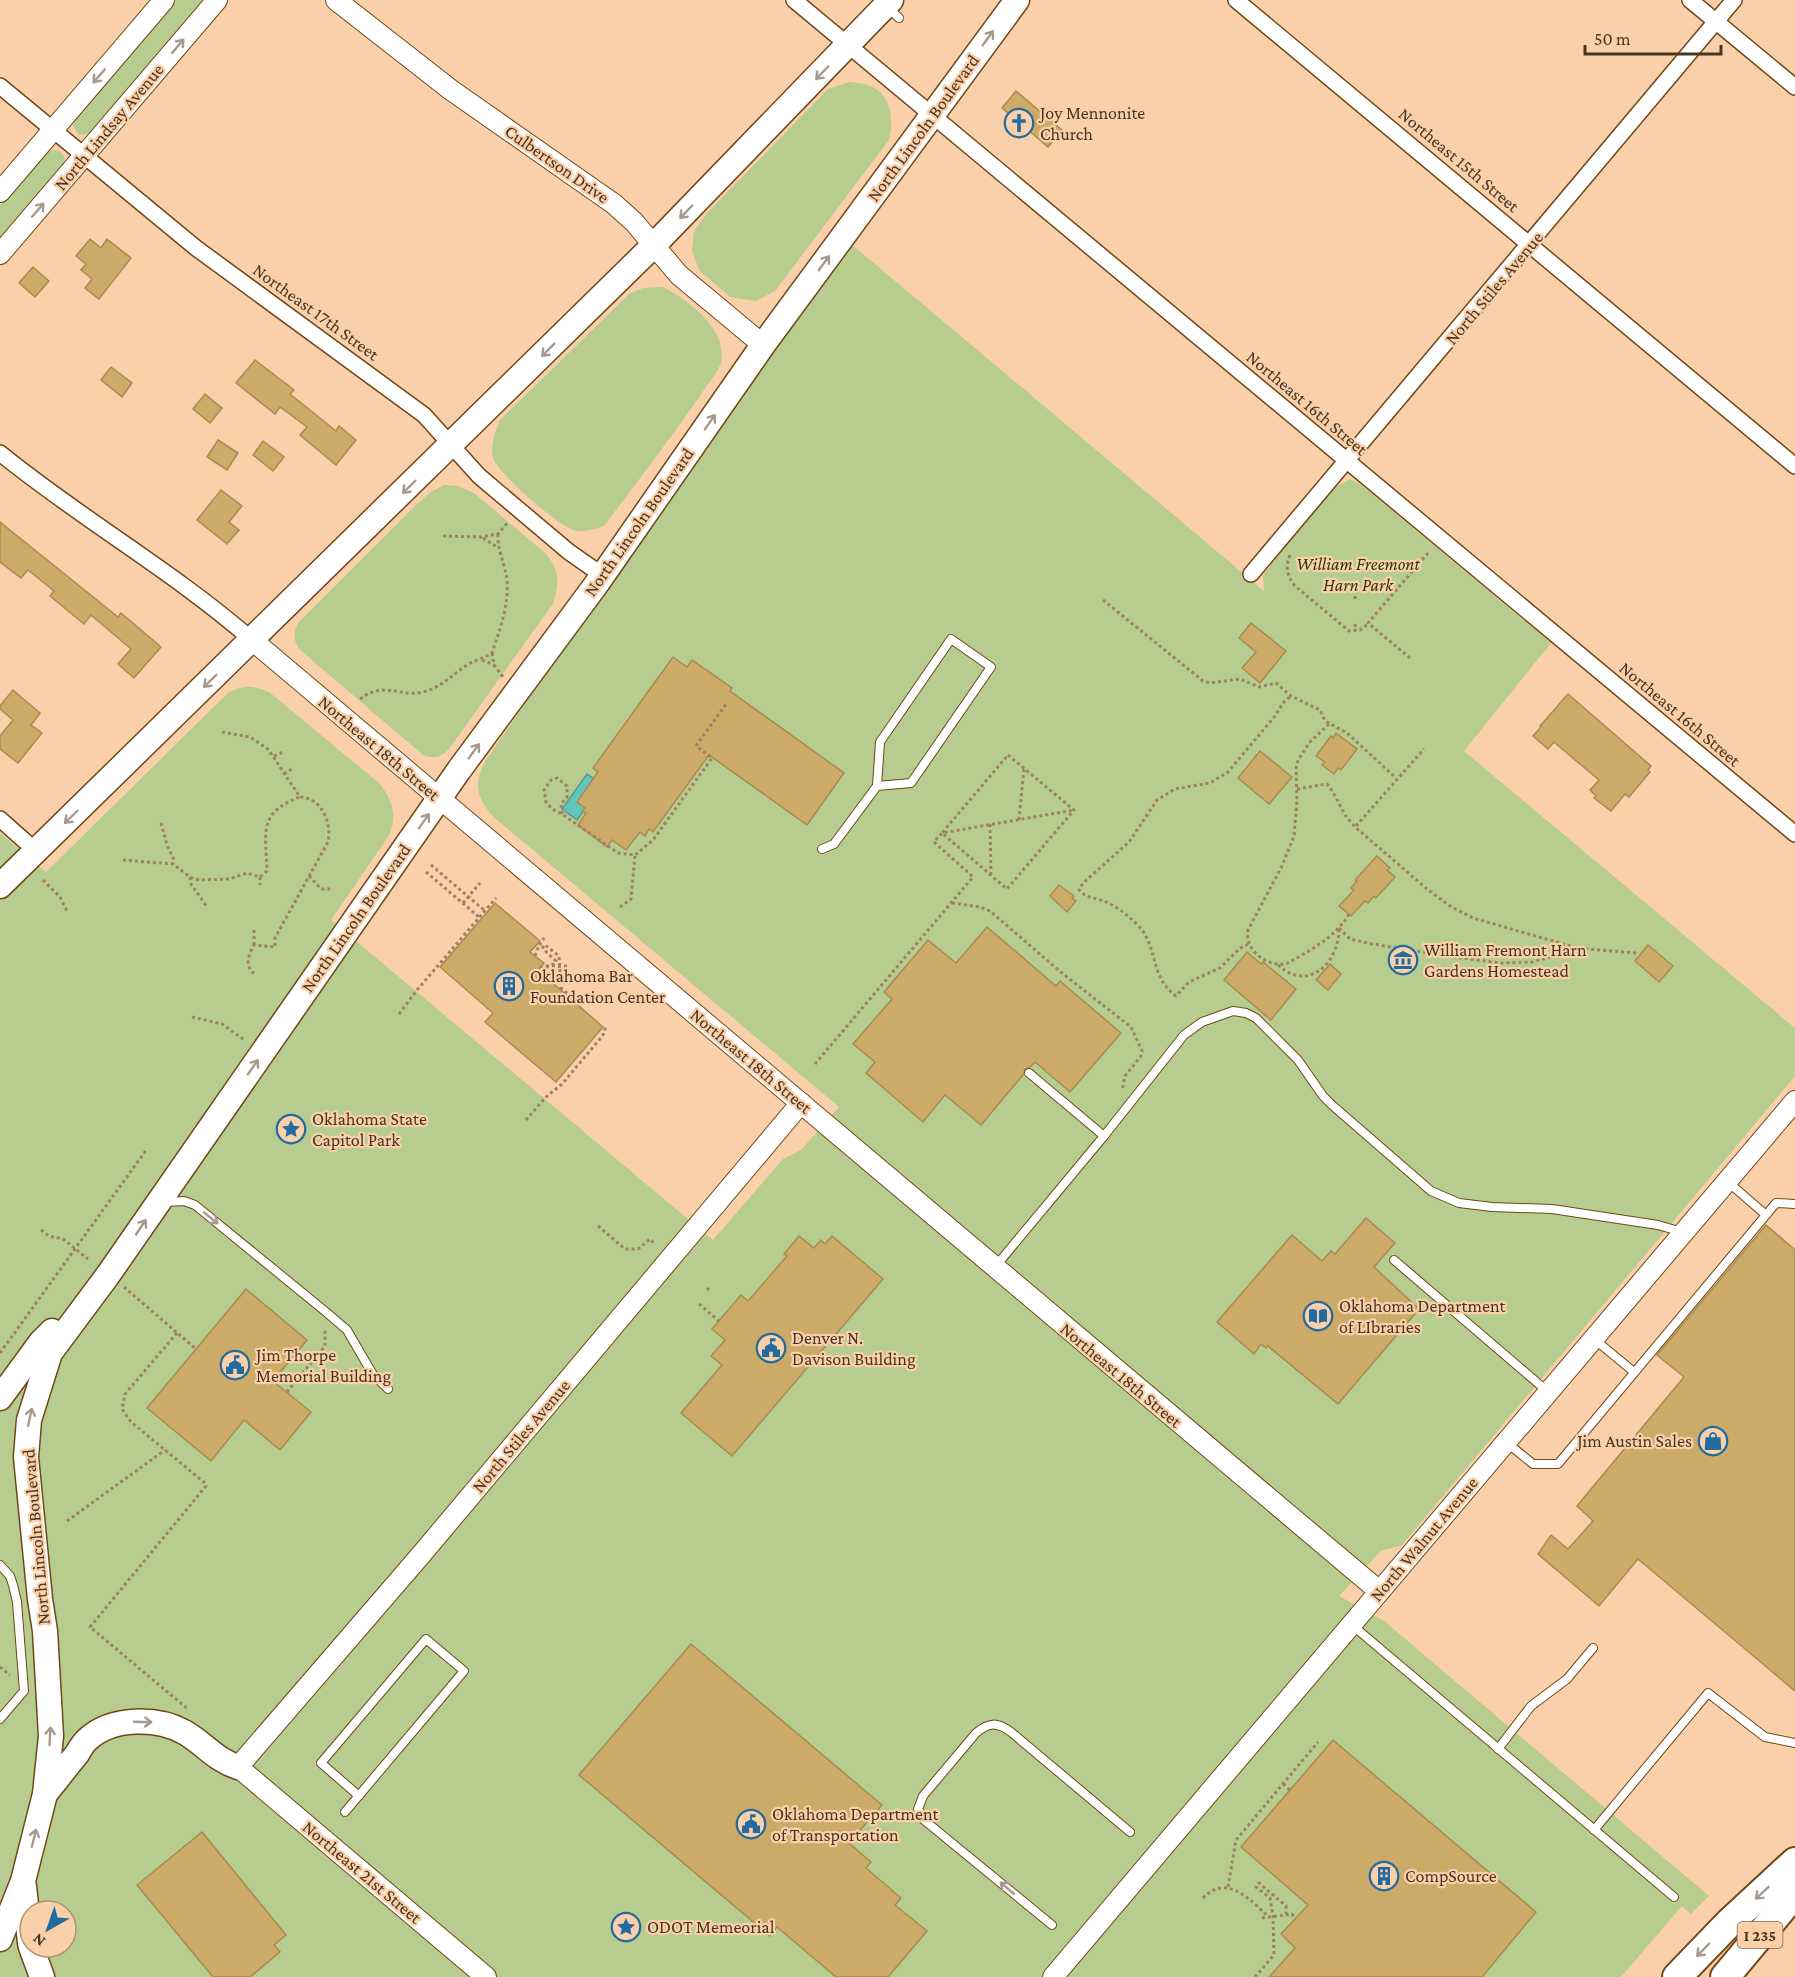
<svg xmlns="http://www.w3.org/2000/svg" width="1795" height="1977" font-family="'Crimson Pro',serif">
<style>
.green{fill:#b6cd8f;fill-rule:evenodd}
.water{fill:#62c5b9;stroke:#5a9a8c;stroke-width:1.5}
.building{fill:#cbab67;stroke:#a78b50;stroke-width:1.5}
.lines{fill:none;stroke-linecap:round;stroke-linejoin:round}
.service-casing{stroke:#714717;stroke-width:10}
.minor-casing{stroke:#714717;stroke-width:18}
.tertiary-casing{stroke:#714717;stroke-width:22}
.primary-casing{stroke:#714717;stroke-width:27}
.motorway-casing{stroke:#714717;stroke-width:32}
.path{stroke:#9f8064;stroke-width:3;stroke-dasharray:3 3;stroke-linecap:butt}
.service{stroke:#fff;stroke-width:8}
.minor{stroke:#fff;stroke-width:15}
.tertiary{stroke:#fff;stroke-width:20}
.primary{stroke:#fff;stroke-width:24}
.motorway{stroke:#fff;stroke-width:28}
.oneway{stroke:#a49a90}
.labels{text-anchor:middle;stroke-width:4.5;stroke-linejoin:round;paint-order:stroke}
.shield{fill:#f9d0aa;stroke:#7e644b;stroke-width:1.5}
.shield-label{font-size:16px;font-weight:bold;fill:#493522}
.poi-label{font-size:18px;fill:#493522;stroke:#f9d0aa;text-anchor:start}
.street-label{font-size:18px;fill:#493522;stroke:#f9d0aa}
.park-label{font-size:18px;font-style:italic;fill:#2b3a06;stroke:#f9d0aa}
</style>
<rect width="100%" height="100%" fill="#f9d0aa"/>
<g class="green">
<polygon points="175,0 207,0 91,134 79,135 73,126 76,118"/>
<path d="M849 82C855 83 862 83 868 85 892 94 894 119 889 140L775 291 756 301 730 297 699 270 692 250 694 231 707 213 828 89Z"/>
<path d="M56 150C65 153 66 159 63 168L0 241V205L46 152Z"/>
<path d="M850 243 1264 591 1263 575 1334 488 1350 479 1360 484 1551 643 1464 751 1795 1028V1076L1402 1545 1381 1551 1339 1596 1384 1621 1709 1896 1691 1914 1682 1906 1621 1977H0V833L46 872 229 692C244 686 254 685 269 692L380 784C393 801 398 818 388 837L331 920 713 1240 783 1159 801 1150 839 1107 496 819C477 801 472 783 486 760L726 415ZM30 1911H66V1947H30Z"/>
<path d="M663 287C688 300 728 329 721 362 719 372 707 384 702 393 671 438 637 482 604 526 595 529 585 532 577 531 562 530 499 474 494 460 489 446 495 433 500 420L629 294 643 288Z"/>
<path d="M444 485 458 486 474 493 545 553C560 569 560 585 552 605L449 749C440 758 434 759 423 755L299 649C293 639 293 633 298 623L419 502 431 492Z"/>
</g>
<polygon class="water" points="587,774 595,779 586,808 577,820 562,809"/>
<g class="building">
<polygon points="1016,91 1062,130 1048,147 1002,108"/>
<polygon points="90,239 101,248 107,239 131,258 99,299 85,288 92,279 81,270 86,264 76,256"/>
<polygon points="33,267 49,281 35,297 19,283"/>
<polygon points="255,360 294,390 290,394 336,431 339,426 356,440 336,465 300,435 307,427 280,407 275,414 236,383"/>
<polygon points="111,367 132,383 122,397 101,380"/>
<polygon points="205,394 222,408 210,423 193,409"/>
<polygon points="218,440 238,453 227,470 207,457"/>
<polygon points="263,441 284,457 273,471 253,455"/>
<polygon points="221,490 242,506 229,522 239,530 227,544 197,520"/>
<polygon points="0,522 118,617 121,613 161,647 134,678 118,664 131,649 91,615 84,624 50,596 54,591 28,570 21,578 0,562"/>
<polygon points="1251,623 1286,651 1260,683 1242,668 1256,652 1239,638"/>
<polygon points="673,657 687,667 692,660 732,688 730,691 844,773 807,825 709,755 653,832 649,829 645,836 640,832 626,850 612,840 607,847 578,825 586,813 582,811 585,808 577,802 598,772 593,768"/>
<polygon points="13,690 40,713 31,725 42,733 18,763 0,749 0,736 13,720 0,709 0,706"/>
<polygon points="1568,694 1651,766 1648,770 1650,772 1629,797 1625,794 1611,811 1594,798 1596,796 1590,790 1599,780 1554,742 1548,749 1533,736 1541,727 1540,726"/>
<polygon points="1336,733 1357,749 1341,770 1338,768 1334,774 1322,765 1325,762 1316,756 1331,736 1333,738"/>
<polygon points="1260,751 1292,777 1269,804 1238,778"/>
<polygon points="1377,856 1390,868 1387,870 1395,877 1376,898 1374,896 1368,903 1365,901 1351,916 1339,906 1354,890 1351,888 1357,881 1355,880"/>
<polygon points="1059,885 1074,896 1072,898 1076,901 1067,912 1050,896"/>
<polygon points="495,903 540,941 530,952 544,963 538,970 603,1027 556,1082 485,1022 493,1013 440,967"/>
<polygon points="987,927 1056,986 1060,981 1121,1033 1070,1092 1035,1062 1030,1067 1025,1069 1023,1075 981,1125 945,1095 923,1122 866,1073 875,1062 853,1044 892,999 884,992 928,940 956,963"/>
<polygon points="1648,945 1673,966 1659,982 1635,961"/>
<polygon points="1247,952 1261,964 1263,962 1296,989 1271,1020 1224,980"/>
<polygon points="1330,964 1341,974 1328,990 1316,980"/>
<polygon points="1366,1218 1395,1243 1374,1267 1419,1309 1338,1404 1268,1346 1266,1348 1261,1344 1254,1354 1217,1322 1292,1235 1322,1261 1331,1251 1335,1254"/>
<polygon points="1766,1225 1795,1250 1795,1691 1638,1559 1599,1606 1538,1554 1551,1535 1568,1549 1593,1521 1577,1506 1684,1377 1657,1355"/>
<polygon points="799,1236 814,1248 821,1240 825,1244 832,1236 883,1279 732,1456 681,1413 722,1365 711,1356 725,1340 712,1329 741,1295 748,1301 787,1256 784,1254"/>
<polygon points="246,1289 307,1340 273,1381 311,1412 280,1450 244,1420 211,1461 147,1408"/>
<polygon points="691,1644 882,1805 849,1843 871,1862 866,1868 901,1898 895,1905 927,1931 888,1977 836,1977 777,1927 770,1936 579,1775"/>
<polygon points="1333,1740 1536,1912 1482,1977 1269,1977 1295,1948 1281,1934 1308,1905 1241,1847"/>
<polygon points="202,1832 286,1935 274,1945 280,1952 250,1977 213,1977 137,1885"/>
</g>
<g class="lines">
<g class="service-casing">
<g id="service">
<polyline points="887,7 899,18"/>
<polyline points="822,849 834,844 877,786 880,742 951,639 991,667 911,783 877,786"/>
<polyline points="1029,1073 1104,1136"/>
<polyline points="1728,1182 1766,1215"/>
<polyline points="165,1202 184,1201 195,1205 326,1312 347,1330 372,1373 388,1389"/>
<polyline points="1394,1260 1547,1391"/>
<polyline points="995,1267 1104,1136 1184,1035 1202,1022 1233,1011 1246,1013 1256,1018 1298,1060 1323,1096 1332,1105 1431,1191 1459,1203 1492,1207 1552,1209 1658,1225 1682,1232"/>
<polyline points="1594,1339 1634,1372"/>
<polyline points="1506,1442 1533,1464 1558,1464 1776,1203 1795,1204"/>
<polyline points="0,1565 10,1576 13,1585 17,1602 24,1691 0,1719"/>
<polyline points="1352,1625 1674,1897"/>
<polyline points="1498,1749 1531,1706 1567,1679 1593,1648"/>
<polyline points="345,1812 464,1671 426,1639 321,1763 359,1796"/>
<polyline points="1594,1830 1708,1693 1765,1737 1795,1743"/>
<path d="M1052 1925 924 1820 918 1809 923 1796 976 1733C989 1722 997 1722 1011 1732L1130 1832"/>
</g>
</g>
<g class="minor-casing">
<g id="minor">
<polyline points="794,0 1795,834"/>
<polyline points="1236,0 1795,466"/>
<polyline points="1690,0 1795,87"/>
<polyline points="0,86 196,248 424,415 479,476 569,552 602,575"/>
<path d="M0 453C81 519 173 571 252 640"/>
<polyline points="1251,574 1734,0"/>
<polyline points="0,819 36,851"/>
</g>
</g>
<g class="tertiary-casing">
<g id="tertiary">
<polyline points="336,0 451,90 614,204 634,222 679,275 763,345"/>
<polyline points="0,192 164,0"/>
<polyline points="0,254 217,0"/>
<polyline points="252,640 1379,1591"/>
<polyline points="486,1977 238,1767 420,1556 801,1103"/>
<polyline points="1053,1977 1795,1101"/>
</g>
</g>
<g class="primary-casing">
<g id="primary">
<polyline points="0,886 653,246 891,0"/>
<polyline points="0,1398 41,1342 52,1331"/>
<path d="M45 1794C56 1781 66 1767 77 1754 80 1749 83 1743 88 1739 112 1717 157 1717 184 1732 204 1743 215 1760 238 1767"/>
<polyline points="24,1886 30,1943"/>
<polyline points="0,1939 23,1881 45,1794 51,1736 45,1631 40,1599 26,1457 29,1420 50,1353 108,1275 459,770 598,582 763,345 1017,0"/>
<polyline points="31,1947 42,1977"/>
</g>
</g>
<g class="motorway-casing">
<g id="motorway">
<polyline points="1677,1977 1729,1923 1795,1862"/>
<polyline points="1725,1977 1795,1893"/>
</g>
</g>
<g class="path">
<polyline points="443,536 481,537 498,534 508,522"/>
<polyline points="483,538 497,547"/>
<path d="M1290 555C1285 567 1287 576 1295 586L1349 631 1360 630 1368 624"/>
<polyline points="1355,599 1356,589"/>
<polyline points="1103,600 1203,681 1210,683 1240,679 1259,687 1276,683 1291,696 1320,710 1325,721 1347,733 1396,778"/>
<polyline points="1355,624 1356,631"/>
<polyline points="492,653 494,665 503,677"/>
<polyline points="1410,658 1368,623 1428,553"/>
<polyline points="482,660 494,665"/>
<path d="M360 699C385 680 400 698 423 692 442 687 452 675 467 665 475 660 484 658 492 653 500 629 509 605 507 580 505 563 497 550 498 534"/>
<path d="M1329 724 1310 742 1298 760 1296 769 1297 801 1294 836 1282 866 1248 930C1244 950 1267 967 1286 964 1309 951 1335 938 1349 914"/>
<path d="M222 732 250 737 268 749 300 797C322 798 332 823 328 842L275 938V947L254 945C248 955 244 968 256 975"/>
<polygon points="1008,755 1074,810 1007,889 942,833"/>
<polyline points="274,756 283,752"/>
<polyline points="284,774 293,768"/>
<polyline points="1297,789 1327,784 1333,792 1345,815 1355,827 1427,889 1450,906 1473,918 1577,948 1637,953"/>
<polyline points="562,814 561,804 567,797 567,786 557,778 551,780 544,790 546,802 552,809 562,814 618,853 635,855 653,840 712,758 696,746 726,704"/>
<polyline points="1019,820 1024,768"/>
<polyline points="161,823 167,845 174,860 173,864"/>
<polyline points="990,824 991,875"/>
<polyline points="1356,826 1424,749"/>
<path d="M123 860 173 864 190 877 199 880 229 879 247 873 260 877 267 871C266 833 257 813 300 797"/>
<polyline points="431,865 484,910"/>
<polyline points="426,872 479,917"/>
<polyline points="309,876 321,889 330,889"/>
<polyline points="190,877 191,884 207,907"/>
<polyline points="260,877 260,885"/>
<polyline points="43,880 60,897 67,911"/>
<polyline points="463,903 480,883"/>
<polyline points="952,903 980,907 990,911 1063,974 1131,1027 1142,1051 1141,1056 1125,1076 1122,1091"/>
<polyline points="620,907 631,899 635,855"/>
<polyline points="1339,928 1350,939 1372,944 1461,958 1501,963 1532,962 1559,955 1575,949"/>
<polyline points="254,930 254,945"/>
<path d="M1248 944 1239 949 1220 968 1189 982 1176 996C1151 978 1158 952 1142 930 1133 919 1118 907 1104 901 1095 898 1086 898 1079 890L1083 883 1129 842 1157 800 1175 789 1210 783 1228 772 1275 716 1283 703 1291 696"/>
<polyline points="535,956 539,945 544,938"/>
<path d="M1278 965C1308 993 1339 963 1339 929"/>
<polyline points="546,967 568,966"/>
<polyline points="540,968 554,964 556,961 543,949 543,946 545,945 559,956 561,988 575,1000 583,1003"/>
<polyline points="399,1014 417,990 496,898"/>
<polyline points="192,1017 222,1024 243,1039"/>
<polyline points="815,1064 973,877 934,842 942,833 1074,810"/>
<polyline points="526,1120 545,1098 562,1084 600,1039 605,1032 605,1026"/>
<polyline points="598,1226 625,1249 638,1249 650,1239 654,1243"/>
<polyline points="41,1230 49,1236 63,1239 88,1259"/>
<polyline points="124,1287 196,1349"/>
<polyline points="707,1288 709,1290"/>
<polyline points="699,1304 719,1321"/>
<polyline points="177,1333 125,1394 122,1409 131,1422 205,1483 206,1486 90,1627 189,1710"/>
<polyline points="0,1353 147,1149"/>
<polyline points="287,1392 325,1346 325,1329"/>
<polyline points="67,1521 165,1450"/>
<polyline points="0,1667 10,1675"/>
<polyline points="1283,1784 1290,1790"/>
<polyline points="1228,1887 1236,1840 1318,1742"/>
<path d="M1203 1898C1227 1873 1250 1900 1269 1917"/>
<polyline points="1262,1918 1292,1914 1296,1919"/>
<polyline points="1255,1977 1274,1955 1273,1916 1270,1898 1256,1887 1259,1883 1286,1906 1286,1914"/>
</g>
<use href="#service" class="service"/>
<use href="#minor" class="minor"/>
<use href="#tertiary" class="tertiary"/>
<use href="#primary" class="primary"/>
<use href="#motorway" class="motorway"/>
</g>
<defs><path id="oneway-shaft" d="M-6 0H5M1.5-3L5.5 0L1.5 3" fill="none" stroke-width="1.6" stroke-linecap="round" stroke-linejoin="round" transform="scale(1.5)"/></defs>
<g class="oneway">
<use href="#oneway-shaft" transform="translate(988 38) rotate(-54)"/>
<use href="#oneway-shaft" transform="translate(178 46) rotate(-50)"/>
<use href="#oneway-shaft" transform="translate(822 73) rotate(134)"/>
<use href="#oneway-shaft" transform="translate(99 76) rotate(131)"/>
<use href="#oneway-shaft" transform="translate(38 210) rotate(-49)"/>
<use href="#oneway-shaft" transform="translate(686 212) rotate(134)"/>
<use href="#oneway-shaft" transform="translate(824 263) rotate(-54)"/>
<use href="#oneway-shaft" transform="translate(548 350) rotate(135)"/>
<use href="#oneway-shaft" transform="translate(710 422) rotate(-55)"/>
<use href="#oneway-shaft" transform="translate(409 487) rotate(136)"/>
<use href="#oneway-shaft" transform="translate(210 681) rotate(136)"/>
<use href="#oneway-shaft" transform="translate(474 751) rotate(-54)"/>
<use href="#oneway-shaft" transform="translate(71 817) rotate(136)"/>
<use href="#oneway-shaft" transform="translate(424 821) rotate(-55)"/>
<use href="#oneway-shaft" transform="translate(253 1067) rotate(-55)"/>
<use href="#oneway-shaft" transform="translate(211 1218) rotate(39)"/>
<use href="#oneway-shaft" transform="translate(141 1227) rotate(-56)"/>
<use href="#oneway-shaft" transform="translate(30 1417) rotate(-78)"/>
<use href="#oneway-shaft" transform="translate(143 1722) rotate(2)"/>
<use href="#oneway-shaft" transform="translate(50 1736) rotate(-87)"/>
<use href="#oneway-shaft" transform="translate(34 1838) rotate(-76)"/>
<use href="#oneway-shaft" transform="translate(1007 1888) rotate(-140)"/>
<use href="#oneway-shaft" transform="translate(1762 1893) rotate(137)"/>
<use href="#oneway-shaft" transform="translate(1703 1950) rotate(134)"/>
</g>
<defs>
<g id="church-ring" transform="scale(1.5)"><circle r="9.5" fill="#f9d0aa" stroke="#236a9e" stroke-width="1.5"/><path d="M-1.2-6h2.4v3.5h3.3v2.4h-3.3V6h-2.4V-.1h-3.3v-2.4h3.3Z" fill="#236a9e"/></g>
<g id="museum-ring" transform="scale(1.5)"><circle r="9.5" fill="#f9d0aa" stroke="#236a9e" stroke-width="1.5"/><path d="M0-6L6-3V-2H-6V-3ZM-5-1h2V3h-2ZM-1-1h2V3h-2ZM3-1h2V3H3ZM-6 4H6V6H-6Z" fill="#236a9e"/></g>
<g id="building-ring" transform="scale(1.5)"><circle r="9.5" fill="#f9d0aa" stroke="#236a9e" stroke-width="1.5"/><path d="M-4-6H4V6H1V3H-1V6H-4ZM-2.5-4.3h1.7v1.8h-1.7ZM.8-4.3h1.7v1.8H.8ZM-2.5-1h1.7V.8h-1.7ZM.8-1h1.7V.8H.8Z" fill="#236a9e"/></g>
<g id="sight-ring" transform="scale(1.5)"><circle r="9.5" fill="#f9d0aa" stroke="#236a9e" stroke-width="1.5"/><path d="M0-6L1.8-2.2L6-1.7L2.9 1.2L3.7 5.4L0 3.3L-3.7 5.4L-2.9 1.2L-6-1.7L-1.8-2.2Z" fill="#236a9e"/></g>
<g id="library-ring" transform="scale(1.5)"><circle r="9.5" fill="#f9d0aa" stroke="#236a9e" stroke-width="1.5"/><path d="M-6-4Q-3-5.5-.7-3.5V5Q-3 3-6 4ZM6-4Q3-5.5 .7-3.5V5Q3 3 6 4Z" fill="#236a9e"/></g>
<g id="civic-ring" transform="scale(1.5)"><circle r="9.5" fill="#f9d0aa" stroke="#236a9e" stroke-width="1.5"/><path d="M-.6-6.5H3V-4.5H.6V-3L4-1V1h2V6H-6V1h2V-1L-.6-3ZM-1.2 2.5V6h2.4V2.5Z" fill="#236a9e"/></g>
<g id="shop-ring" transform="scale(1.5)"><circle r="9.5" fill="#f9d0aa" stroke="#236a9e" stroke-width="1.5"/><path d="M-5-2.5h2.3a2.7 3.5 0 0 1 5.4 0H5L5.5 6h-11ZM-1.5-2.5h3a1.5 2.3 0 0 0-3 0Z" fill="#236a9e"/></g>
</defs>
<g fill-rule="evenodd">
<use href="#church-ring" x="1019" y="123"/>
<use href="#museum-ring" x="1403" y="960"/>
<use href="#building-ring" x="509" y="986"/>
<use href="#sight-ring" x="291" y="1129"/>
<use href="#library-ring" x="1318" y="1316"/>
<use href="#civic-ring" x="771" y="1348"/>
<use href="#civic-ring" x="235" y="1365"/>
<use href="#shop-ring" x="1713" y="1441"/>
<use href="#civic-ring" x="751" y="1824"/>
<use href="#building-ring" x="1384" y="1876"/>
<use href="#sight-ring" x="626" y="1927"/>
</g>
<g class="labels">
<rect class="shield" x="1737.5" y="1922" width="45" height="26" rx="4.5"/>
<g class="shield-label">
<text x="1760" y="1941">I 235</text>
</g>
<g class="poi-label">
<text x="1040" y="119">Joy Mennonite<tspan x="1040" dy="21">Church</tspan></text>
<text x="1424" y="956">William Fremont Harn<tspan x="1424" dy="21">Gardens Homestead</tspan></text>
<text x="530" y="982">Oklahoma Bar<tspan x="530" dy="21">Foundation Center</tspan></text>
<text x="312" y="1125">Oklahoma State<tspan x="312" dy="21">Capitol Park</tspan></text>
<text x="1339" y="1312">Oklahoma Department<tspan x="1339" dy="21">of LIbraries</tspan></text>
<text x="792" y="1344">Denver N.<tspan x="792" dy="21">Davison Building</tspan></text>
<text x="256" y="1361">Jim Thorpe<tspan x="256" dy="21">Memorial Building</tspan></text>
<text x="1692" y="1447" text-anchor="end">Jim Austin Sales</text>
<text x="772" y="1820">Oklahoma Department<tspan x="772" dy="21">of Transportation</tspan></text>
<text x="1405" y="1882">CompSource</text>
<text x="647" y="1933">ODOT Memeorial</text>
</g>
<g class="street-label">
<text transform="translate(109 127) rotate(-50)" y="6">North Lindsay Avenue</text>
<text transform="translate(923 128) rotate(-54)" y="6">North Lincoln Boulevard</text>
<text transform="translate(1459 160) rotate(40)" y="6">Northeast 15th Street</text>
<text transform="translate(557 164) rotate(35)" y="6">Culbertson Drive</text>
<text transform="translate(1494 288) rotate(-50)" y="6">North Stiles Avenue</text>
<text transform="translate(316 312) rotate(36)" y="6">Northeast 17th Street</text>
<text transform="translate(1307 403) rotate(40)" y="6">Northeast 16th Street</text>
<text transform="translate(639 522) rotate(-55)" y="6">North Lincoln Boulevard</text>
<text transform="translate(1680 714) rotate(40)" y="6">Northeast 16th Street</text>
<text transform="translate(379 748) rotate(40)" y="6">Northeast 18th Street</text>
<text transform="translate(356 918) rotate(-55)" y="6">North Lincoln Boulevard</text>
<text transform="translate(751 1061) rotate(40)" y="6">Northeast 18th Street</text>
<text transform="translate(1121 1375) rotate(40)" y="6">Northeast 18th Street</text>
<text transform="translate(521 1436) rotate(-50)" y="6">North Stiles Avenue</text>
<text transform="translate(36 1537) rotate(-95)" y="6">North Lincoln Boulevard</text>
<text transform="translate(1424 1539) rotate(-50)" y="6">North Walnut Avenue</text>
<text transform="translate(362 1872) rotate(40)" y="6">Northeast 21st Street</text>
</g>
<g class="park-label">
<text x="1358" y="570">William Freemont<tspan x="1358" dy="21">Harn Park</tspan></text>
</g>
</g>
<g transform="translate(48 1929) rotate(220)"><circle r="28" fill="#f9d0aa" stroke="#b39274" stroke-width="1.5"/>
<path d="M0-4.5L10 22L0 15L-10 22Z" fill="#236a9e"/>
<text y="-9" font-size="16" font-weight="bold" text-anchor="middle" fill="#493522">N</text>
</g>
<path d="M1585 45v9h136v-9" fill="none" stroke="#493522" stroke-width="3"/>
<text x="1594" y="45" font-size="18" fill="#493522" stroke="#f9d0aa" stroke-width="4.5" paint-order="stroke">50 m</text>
</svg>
